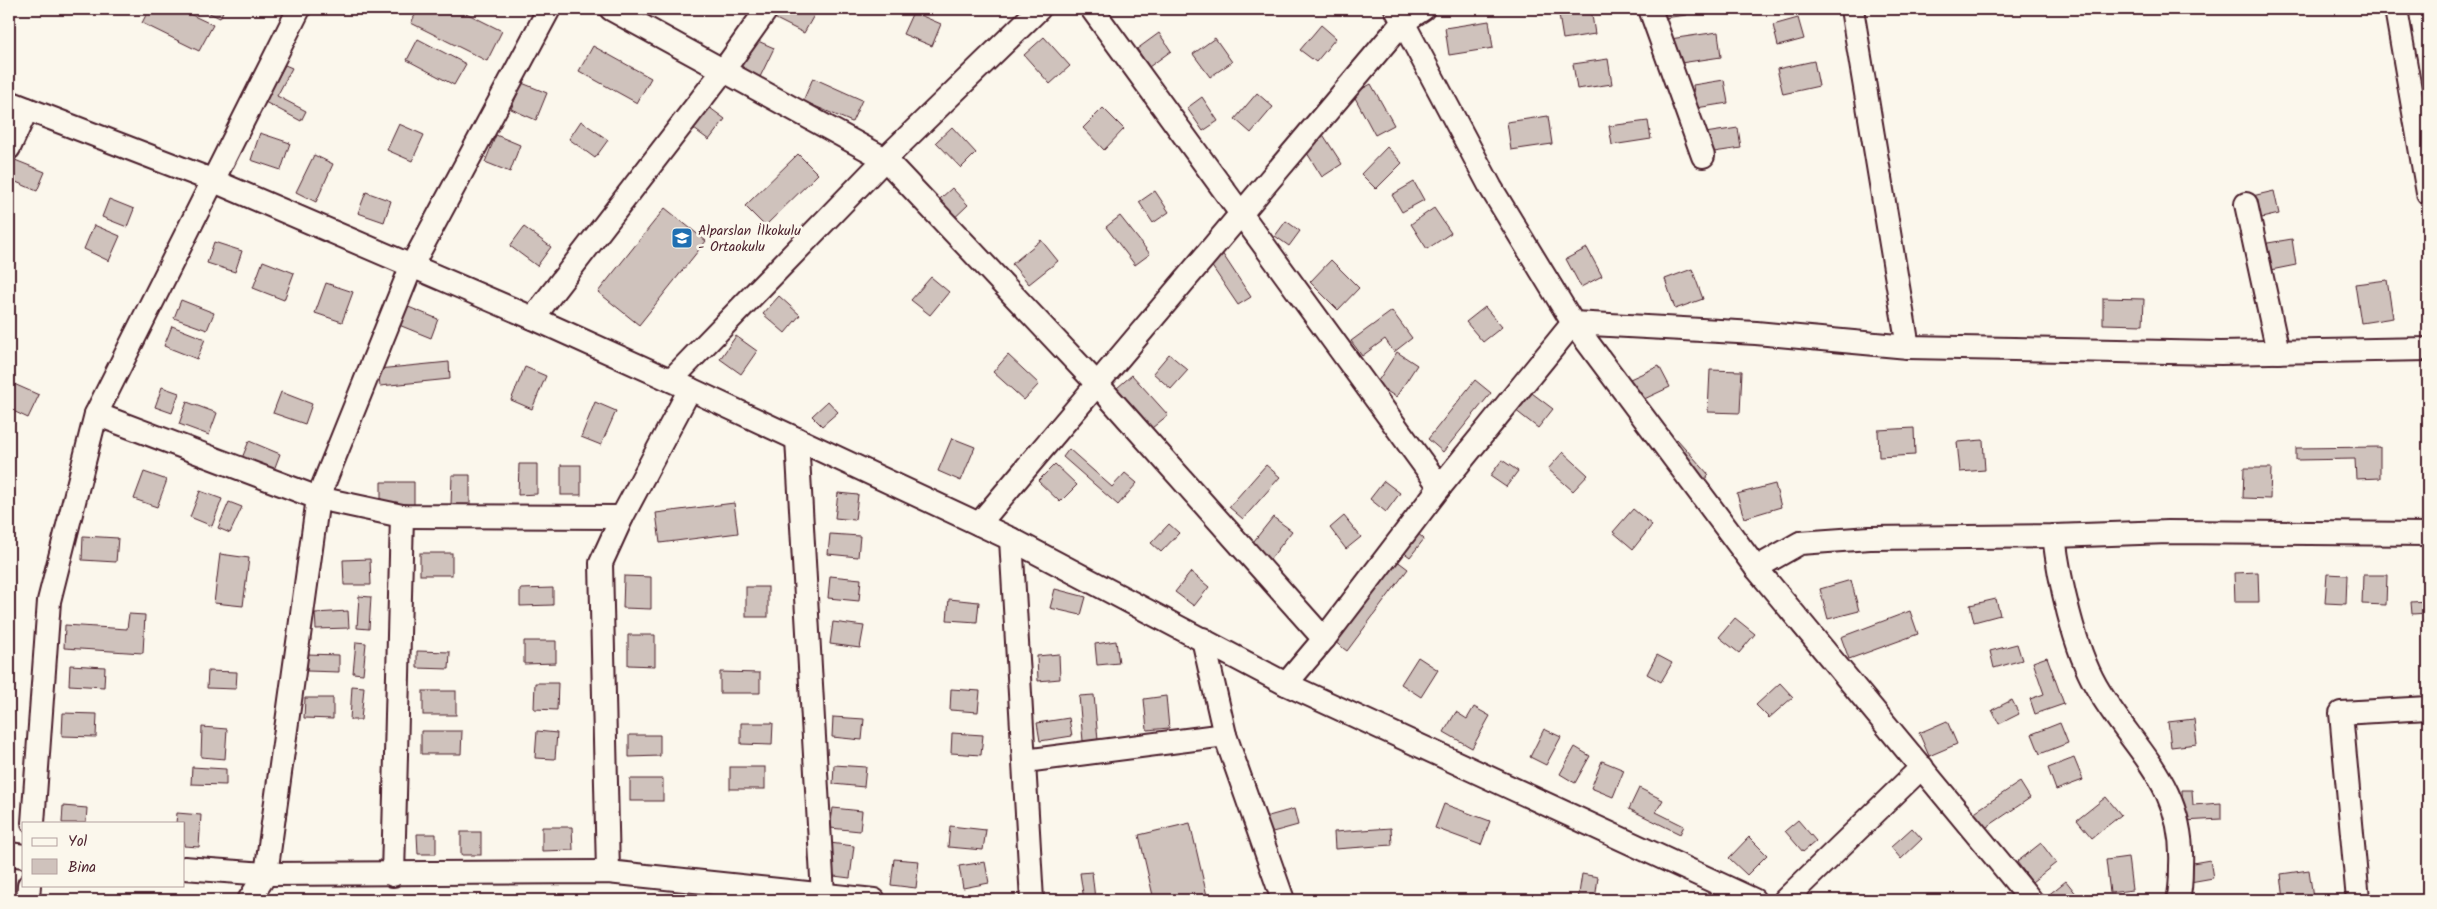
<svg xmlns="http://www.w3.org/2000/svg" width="2437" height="909" font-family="Kalam,sans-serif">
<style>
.green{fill:#e2d7d0;stroke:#967b7e}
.building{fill:#cfc2bc;stroke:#4a1f2b}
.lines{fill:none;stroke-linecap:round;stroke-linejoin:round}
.minor-casing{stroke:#4a1f2b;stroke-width:26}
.minor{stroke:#fbf7ec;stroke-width:22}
.labels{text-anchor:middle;stroke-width:5;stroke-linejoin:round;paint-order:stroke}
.poi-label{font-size:14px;fill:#4a1f2b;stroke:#fbf7ec;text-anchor:start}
</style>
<rect width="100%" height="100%" fill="#fbf7ec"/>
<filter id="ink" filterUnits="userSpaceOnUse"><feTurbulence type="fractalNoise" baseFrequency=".02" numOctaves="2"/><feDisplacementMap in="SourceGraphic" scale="10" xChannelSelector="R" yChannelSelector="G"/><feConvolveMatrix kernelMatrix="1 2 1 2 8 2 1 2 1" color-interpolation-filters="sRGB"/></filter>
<g filter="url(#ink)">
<polygon class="green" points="269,899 493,900 269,900"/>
<g class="building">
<polygon points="149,9 179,9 213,25 199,51 142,23"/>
<polygon points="201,9 224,9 220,18"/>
<polygon points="418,9 458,9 502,31 487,61 411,23"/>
<polygon points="630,9 653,9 648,19"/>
<polygon points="777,9 815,9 817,10 804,33 772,17"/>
<polygon points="960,9 978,9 975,15"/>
<polygon points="1558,9 1591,9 1595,34 1563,39"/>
<polygon points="1654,9 1686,9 1687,15 1655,19"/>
<polygon points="913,12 941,24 932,46 903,34"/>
<polygon points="1798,18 1804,39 1778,46 1773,25"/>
<polygon points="1489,21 1493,48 1449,55 1445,28"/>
<polygon points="1321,25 1336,38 1316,62 1300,50"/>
<polygon points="1718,32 1721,57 1674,64 1670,39"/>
<polygon points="1159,33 1171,51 1149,67 1137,49"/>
<polygon points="1044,37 1070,66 1050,84 1024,55"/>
<polygon points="751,38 774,48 760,77 737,66"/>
<polygon points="1215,38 1232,62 1210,77 1193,54"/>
<polygon points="418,39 466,64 454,85 407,60"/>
<polygon points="593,46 651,78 637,103 579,71"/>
<polygon points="1608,59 1612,84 1577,89 1573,64"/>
<polygon points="1814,61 1819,86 1783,94 1777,69"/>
<polygon points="285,65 292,68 277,96 306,111 301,121 265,102"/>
<polygon points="813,78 862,100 852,122 803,101"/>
<polygon points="1724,80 1728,103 1696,108 1693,85"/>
<polygon points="522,83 547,93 536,120 511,109"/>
<polygon points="1371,84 1394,125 1375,135 1353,94"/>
<polygon points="1257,93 1273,107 1251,133 1235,119"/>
<polygon points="1202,97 1218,121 1203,131 1187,108"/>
<polygon points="706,105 725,119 709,140 690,126"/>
<polygon points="1103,108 1124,129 1104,150 1083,128"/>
<polygon points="1548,116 1552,144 1511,150 1507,122"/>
<polygon points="581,121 608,140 595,158 569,139"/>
<polygon points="1648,121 1651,139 1612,145 1609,126"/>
<polygon points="399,124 424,135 412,161 387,150"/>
<polygon points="952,127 976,153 961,168 936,142"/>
<polygon points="1738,128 1741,148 1707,153 1705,133"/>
<polygon points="260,133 290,143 281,170 251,160"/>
<polygon points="1322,133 1342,164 1322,177 1302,145"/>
<polygon points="496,135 520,145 510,172 485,162"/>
<polygon points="1387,147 1402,163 1376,189 1361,174"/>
<polygon points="798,154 818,174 765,226 745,206"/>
<polygon points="314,155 333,164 316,202 296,192"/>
<polygon points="15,160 45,172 37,191 9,179"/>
<polygon points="1414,182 1424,200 1402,212 1392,195"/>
<polygon points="952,188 968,205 947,225 931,207"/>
<polygon points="1155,191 1169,212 1153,223 1139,202"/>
<polygon points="2274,191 2279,214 2253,220 2248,197"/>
<polygon points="366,192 391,201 384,222 358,213"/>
<polygon points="109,199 134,209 127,227 102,217"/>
<polygon points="665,208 706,241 639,325 598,292"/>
<polygon points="1434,208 1451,233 1427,249 1411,224"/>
<polygon points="1120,216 1150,254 1135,265 1106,227"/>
<polygon points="1286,221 1300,231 1289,246 1275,236"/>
<polygon points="94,225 120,236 109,261 84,249"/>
<polygon points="524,227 551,247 537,266 510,246"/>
<polygon points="2292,239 2296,265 2266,271 2262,244"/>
<polygon points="1041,240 1058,261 1029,284 1012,264"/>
<polygon points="214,242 242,251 235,272 207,263"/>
<polygon points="1587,248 1602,276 1581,287 1566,259"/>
<polygon points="1220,250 1251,297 1238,305 1207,259"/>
<polygon points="1331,260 1359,288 1338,310 1310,282"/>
<polygon points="263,261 294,273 284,300 253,288"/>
<polygon points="1692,269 1703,299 1675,309 1665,279"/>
<polygon points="931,277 949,292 930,315 911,300"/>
<polygon points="2387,280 2393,318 2361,323 2355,284"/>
<polygon points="326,283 353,292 342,322 315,313"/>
<polygon points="779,296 800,315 785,333 763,314"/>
<polygon points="2103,298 2144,299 2143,325 2103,324"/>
<polygon points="181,300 214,313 207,330 174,318"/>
<polygon points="406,306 438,319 431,338 399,325"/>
<polygon points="1485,307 1502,327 1483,342 1466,322"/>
<polygon points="1392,311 1412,338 1394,352 1385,339 1362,356 1351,341"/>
<polygon points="172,326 205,339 197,359 164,346"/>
<polygon points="736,336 757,351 741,374 720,359"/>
<polygon points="1397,352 1417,365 1396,397 1376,384"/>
<polygon points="1169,354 1188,370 1171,389 1153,373"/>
<polygon points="1008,355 1039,384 1024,400 993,372"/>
<polygon points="449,362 450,379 380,386 378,369"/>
<polygon points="1659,366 1670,387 1640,401 1630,379"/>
<polygon points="525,367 546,376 532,409 511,400"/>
<polygon points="1710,370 1742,371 1740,413 1708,412"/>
<polygon points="1132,375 1168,415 1152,428 1117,388"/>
<polygon points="1475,380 1491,393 1443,452 1428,439"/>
<polygon points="14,384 39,395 28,418 9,409 9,395"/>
<polygon points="162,387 179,393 172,413 155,407"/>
<polygon points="1524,387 1553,409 1538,428 1510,406"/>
<polygon points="281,392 312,404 305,424 273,413"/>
<polygon points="828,401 838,412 822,426 812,416"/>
<polygon points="187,402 217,413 209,435 179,424"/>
<polygon points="595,402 616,411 601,445 581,437"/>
<polygon points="1914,428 1915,455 1879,457 1878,430"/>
<polygon points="952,438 975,447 961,481 938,471"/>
<polygon points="1677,439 1709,475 1701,482 1668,446"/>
<polygon points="1983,440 1985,470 1960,472 1957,442"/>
<polygon points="249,441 280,454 272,475 240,463"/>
<polygon points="2380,447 2380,478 2356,479 2355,459 2296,460 2296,448"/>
<polygon points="1069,449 1112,487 1125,473 1137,483 1118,505 1063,457"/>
<polygon points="1563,452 1588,475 1573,491 1548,469"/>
<polygon points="1502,460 1518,471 1506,487 1490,476"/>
<polygon points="519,464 537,464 537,494 518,495"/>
<polygon points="1055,464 1077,485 1060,502 1038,481"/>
<rect x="561" y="465" width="20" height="30"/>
<polygon points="1266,465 1280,477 1243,519 1229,507"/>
<polygon points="2244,468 2271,468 2270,499 2243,498"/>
<polygon points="144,472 167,480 157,507 134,499"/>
<polygon points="452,475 470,475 470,505 451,505"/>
<polygon points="1384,481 1400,493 1386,512 1370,499"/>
<polygon points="381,482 414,482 414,506 381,505"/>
<polygon points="1775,484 1781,507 1744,518 1737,494"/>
<polygon points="200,491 222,499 212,526 190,517"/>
<polygon points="838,493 858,495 855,520 835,518"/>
<polygon points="229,502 242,507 230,533 218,528"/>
<polygon points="734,503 738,533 660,543 656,513"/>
<polygon points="1633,509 1652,525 1633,549 1613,532"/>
<polygon points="1344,516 1361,537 1346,549 1330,528"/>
<polygon points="1273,517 1292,531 1265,566 1246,551"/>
<polygon points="1169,524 1179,533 1161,552 1151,543"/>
<polygon points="1414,530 1424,539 1410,557 1399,549"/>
<polygon points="830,534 860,536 858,557 828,554"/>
<polygon points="83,536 118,538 116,562 82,560"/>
<rect x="420" y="553" width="32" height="22"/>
<polygon points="220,554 249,558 243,606 214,603"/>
<polygon points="1392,557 1408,569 1347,651 1331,639"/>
<polygon points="370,559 371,585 344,585 343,560"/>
<polygon points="1191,572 1209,587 1194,606 1175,592"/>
<polygon points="2258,572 2259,602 2235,602 2234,573"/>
<polygon points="2327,574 2347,575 2346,604 2325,603"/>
<polygon points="2363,575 2387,575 2386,605 2362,604"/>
<polygon points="624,576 651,577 651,609 623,608"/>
<polygon points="830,576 861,579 859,601 828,598"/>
<polygon points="1851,580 1859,611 1828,619 1820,589"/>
<rect x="746" y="587" width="22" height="30"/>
<polygon points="553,588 553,605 520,606 520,589"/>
<polygon points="1055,589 1086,597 1081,615 1050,608"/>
<polygon points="359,596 371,597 369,629 357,628"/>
<polygon points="949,599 979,602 977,622 947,620"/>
<polygon points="1996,599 2000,615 1974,622 1970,605"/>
<polygon points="2428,601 2428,613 2412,614 2411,602"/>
<polygon points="348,611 349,628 316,629 315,613"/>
<polygon points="1910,611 1918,634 1849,659 1841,637"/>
<polygon points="129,614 145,615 143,653 64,648 65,625 127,629"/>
<polygon points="1735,618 1755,634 1739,653 1719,637"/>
<polygon points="833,622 864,626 860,648 830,644"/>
<polygon points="628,635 655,635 655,666 628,665"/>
<polygon points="524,641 556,641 556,663 524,664"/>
<polygon points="1116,641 1119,663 1097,665 1095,644"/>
<polygon points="356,642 366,643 363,674 353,673"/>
<polygon points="2017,644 2022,660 1994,668 1990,651"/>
<polygon points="417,651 450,652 449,669 417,668"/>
<polygon points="307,654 339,655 339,672 307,671"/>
<polygon points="1059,654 1060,679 1038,681 1037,656"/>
<polygon points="1657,655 1672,663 1661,682 1647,674"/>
<polygon points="1418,657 1438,670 1421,697 1401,684"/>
<polygon points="2047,657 2064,704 2035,714 2030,699 2044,694 2033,662"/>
<polygon points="70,665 105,667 104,687 69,685"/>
<polygon points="208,671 237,672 236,689 207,688"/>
<polygon points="720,672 760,673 760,693 720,693"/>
<polygon points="535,683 558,683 557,710 534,709"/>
<polygon points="1780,683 1793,697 1769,718 1756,705"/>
<polygon points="352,686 364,687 361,720 350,720"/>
<polygon points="951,689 980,691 978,712 950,710"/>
<rect x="423" y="691" width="33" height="24"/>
<polygon points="1094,695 1098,740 1083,741 1079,696"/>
<polygon points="1166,696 1169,728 1147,730 1144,699"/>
<polygon points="305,698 333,698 333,719 304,718"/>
<polygon points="2012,700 2019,714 1999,724 1992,710"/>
<polygon points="1474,707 1490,716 1472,748 1444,732 1456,712 1467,719"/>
<polygon points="63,713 97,714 96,737 62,736"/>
<polygon points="833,717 864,719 862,740 832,737"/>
<polygon points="1069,718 1072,736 1040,741 1037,723"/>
<polygon points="2194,719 2197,744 2171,747 2168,722"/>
<polygon points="1947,721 1957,744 1929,756 1919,733"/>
<polygon points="741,723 773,723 772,745 741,744"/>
<polygon points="2060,723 2068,743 2040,754 2032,734"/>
<polygon points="202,727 227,729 225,759 201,757"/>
<polygon points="1544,729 1561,737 1546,765 1530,757"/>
<polygon points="421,731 462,731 461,754 421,754"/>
<polygon points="537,731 557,733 555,759 535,758"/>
<polygon points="952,733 983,735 981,755 951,753"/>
<polygon points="629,735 660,735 660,756 629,757"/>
<polygon points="1575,747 1590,756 1575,783 1560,774"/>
<polygon points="2074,758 2083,780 2056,790 2048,768"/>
<polygon points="1602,761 1624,770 1613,797 1591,788"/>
<polygon points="834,765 866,767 864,787 833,784"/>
<polygon points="192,767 226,769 226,785 191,784"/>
<rect x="730" y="767" width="35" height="22"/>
<rect x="630" y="779" width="33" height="22"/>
<polygon points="2020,782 2030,798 1984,829 1973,813"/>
<polygon points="1639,788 1663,800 1656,812 1684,826 1680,834 1629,809"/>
<polygon points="2182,790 2192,790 2193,805 2221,803 2221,819 2183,821"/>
<polygon points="2106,797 2121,815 2092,838 2077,820"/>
<polygon points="1444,804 1490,821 1481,845 1435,828"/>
<polygon points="63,806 87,808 86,823 62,823"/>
<polygon points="833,808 862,811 860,831 830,828"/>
<polygon points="1294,809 1298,825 1269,833 1265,817"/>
<polygon points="177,813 201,815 199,847 184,846 184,823 176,823"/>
<polygon points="1798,820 1816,841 1803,852 1785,831"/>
<polygon points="1190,823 1208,900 1154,900 1139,835"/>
<polygon points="950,826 986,830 983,850 948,847"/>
<polygon points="542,827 572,827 573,850 542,851"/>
<polygon points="1391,828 1392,845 1335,849 1334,832"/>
<polygon points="1912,828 1922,839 1901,859 1891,847"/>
<rect x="461" y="832" width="20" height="23"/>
<polygon points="417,834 436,834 436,854 418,854"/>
<polygon points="1749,837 1767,855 1747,875 1729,858"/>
<polygon points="830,843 854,846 850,878 826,875"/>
<polygon points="2041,843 2056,863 2032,882 2017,862"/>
<polygon points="2128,857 2132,890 2110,893 2106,860"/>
<polygon points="894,859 919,861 916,888 891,885"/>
<polygon points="2210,860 2213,878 2190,882 2187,864"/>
<polygon points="985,862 989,883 963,888 959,866"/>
<polygon points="2309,870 2313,897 2284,900 2281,874"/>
<polygon points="1092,872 1095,899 1084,900 1080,873"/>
<polygon points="1582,874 1598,877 1595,900 1578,900"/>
<polygon points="2066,881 2081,900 2042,900"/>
</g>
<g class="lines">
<g class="minor-casing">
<g id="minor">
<polyline points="611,9 885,159 1097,384 1324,639"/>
<polyline points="1092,9 1440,487"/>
<polyline points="1396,9 1491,188 1573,323 1756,568 2031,900"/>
<polyline points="1650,9 1703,156"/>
<polyline points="1852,9 1908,347"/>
<polyline points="2396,9 2428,193"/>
<polyline points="9,102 214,181 533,318 690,389 1011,539 1286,684 1754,900"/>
<polyline points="9,148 27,109"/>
<polyline points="2246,204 2278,352"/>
<polyline points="533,318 723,71 767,9"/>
<polyline points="671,380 885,159 1039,9"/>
<polyline points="96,414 318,498 402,516 622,517"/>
<polyline points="797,439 823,895"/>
<polyline points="979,524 1402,23 1423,9"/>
<path d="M2054 536C2059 579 2074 648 2096 686 2133 750 2185 784 2181 866 2181 878 2181 889 2178 900"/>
<polyline points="1011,539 1032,900"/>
<polyline points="1756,568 1800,543 1870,538 2054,536 2168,532 2428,534"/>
<polyline points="1203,639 1225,735 1283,900"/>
<polyline points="1286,684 1324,639 1440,487 1573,323 1756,333 1908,347 2221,353 2428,349"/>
<polyline points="1025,761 1225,735"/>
<polyline points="33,823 49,601 96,414 299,9"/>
<polyline points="9,854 24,856"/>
<polyline points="184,868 266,874 608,872 874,900"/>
<polyline points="608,872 601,563 622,517 690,389"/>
<polyline points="393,875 402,516"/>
<polyline points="28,900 29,885"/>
<polyline points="249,900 266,874 318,498 412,265 549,9"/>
<polyline points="1785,900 1922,767"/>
<polyline points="2358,900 2341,713 2428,708"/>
</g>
</g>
<use href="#minor" class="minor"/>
</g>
</g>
<defs>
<g id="school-square" transform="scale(1.125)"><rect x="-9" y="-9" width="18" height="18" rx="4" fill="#1f6fb2" stroke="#fbf7ec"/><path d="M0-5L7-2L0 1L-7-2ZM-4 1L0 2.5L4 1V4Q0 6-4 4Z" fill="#fff"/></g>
</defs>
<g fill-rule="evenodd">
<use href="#school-square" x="682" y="238"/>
</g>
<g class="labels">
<g class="poi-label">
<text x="698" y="235">Alparslan İlkokulu<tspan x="698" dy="16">- Ortaokulu</tspan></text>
</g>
</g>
<rect width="2437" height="909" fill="none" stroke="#fbf7ec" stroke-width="30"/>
<rect x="15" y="15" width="2407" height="879" fill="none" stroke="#4a1f2b" stroke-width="2" filter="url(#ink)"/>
<rect x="22" y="822" width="162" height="65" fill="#fbf7ec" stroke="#b4a19f"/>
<rect x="32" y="838" width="25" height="8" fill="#fbf7ec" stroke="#b4a19f"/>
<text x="68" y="846" font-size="15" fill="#4a1f2b">Yol</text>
<rect x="32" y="859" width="25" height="15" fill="#cfc2bc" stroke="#b4a19f"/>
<text x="68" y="872" font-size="15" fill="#4a1f2b">Bina</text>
</svg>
